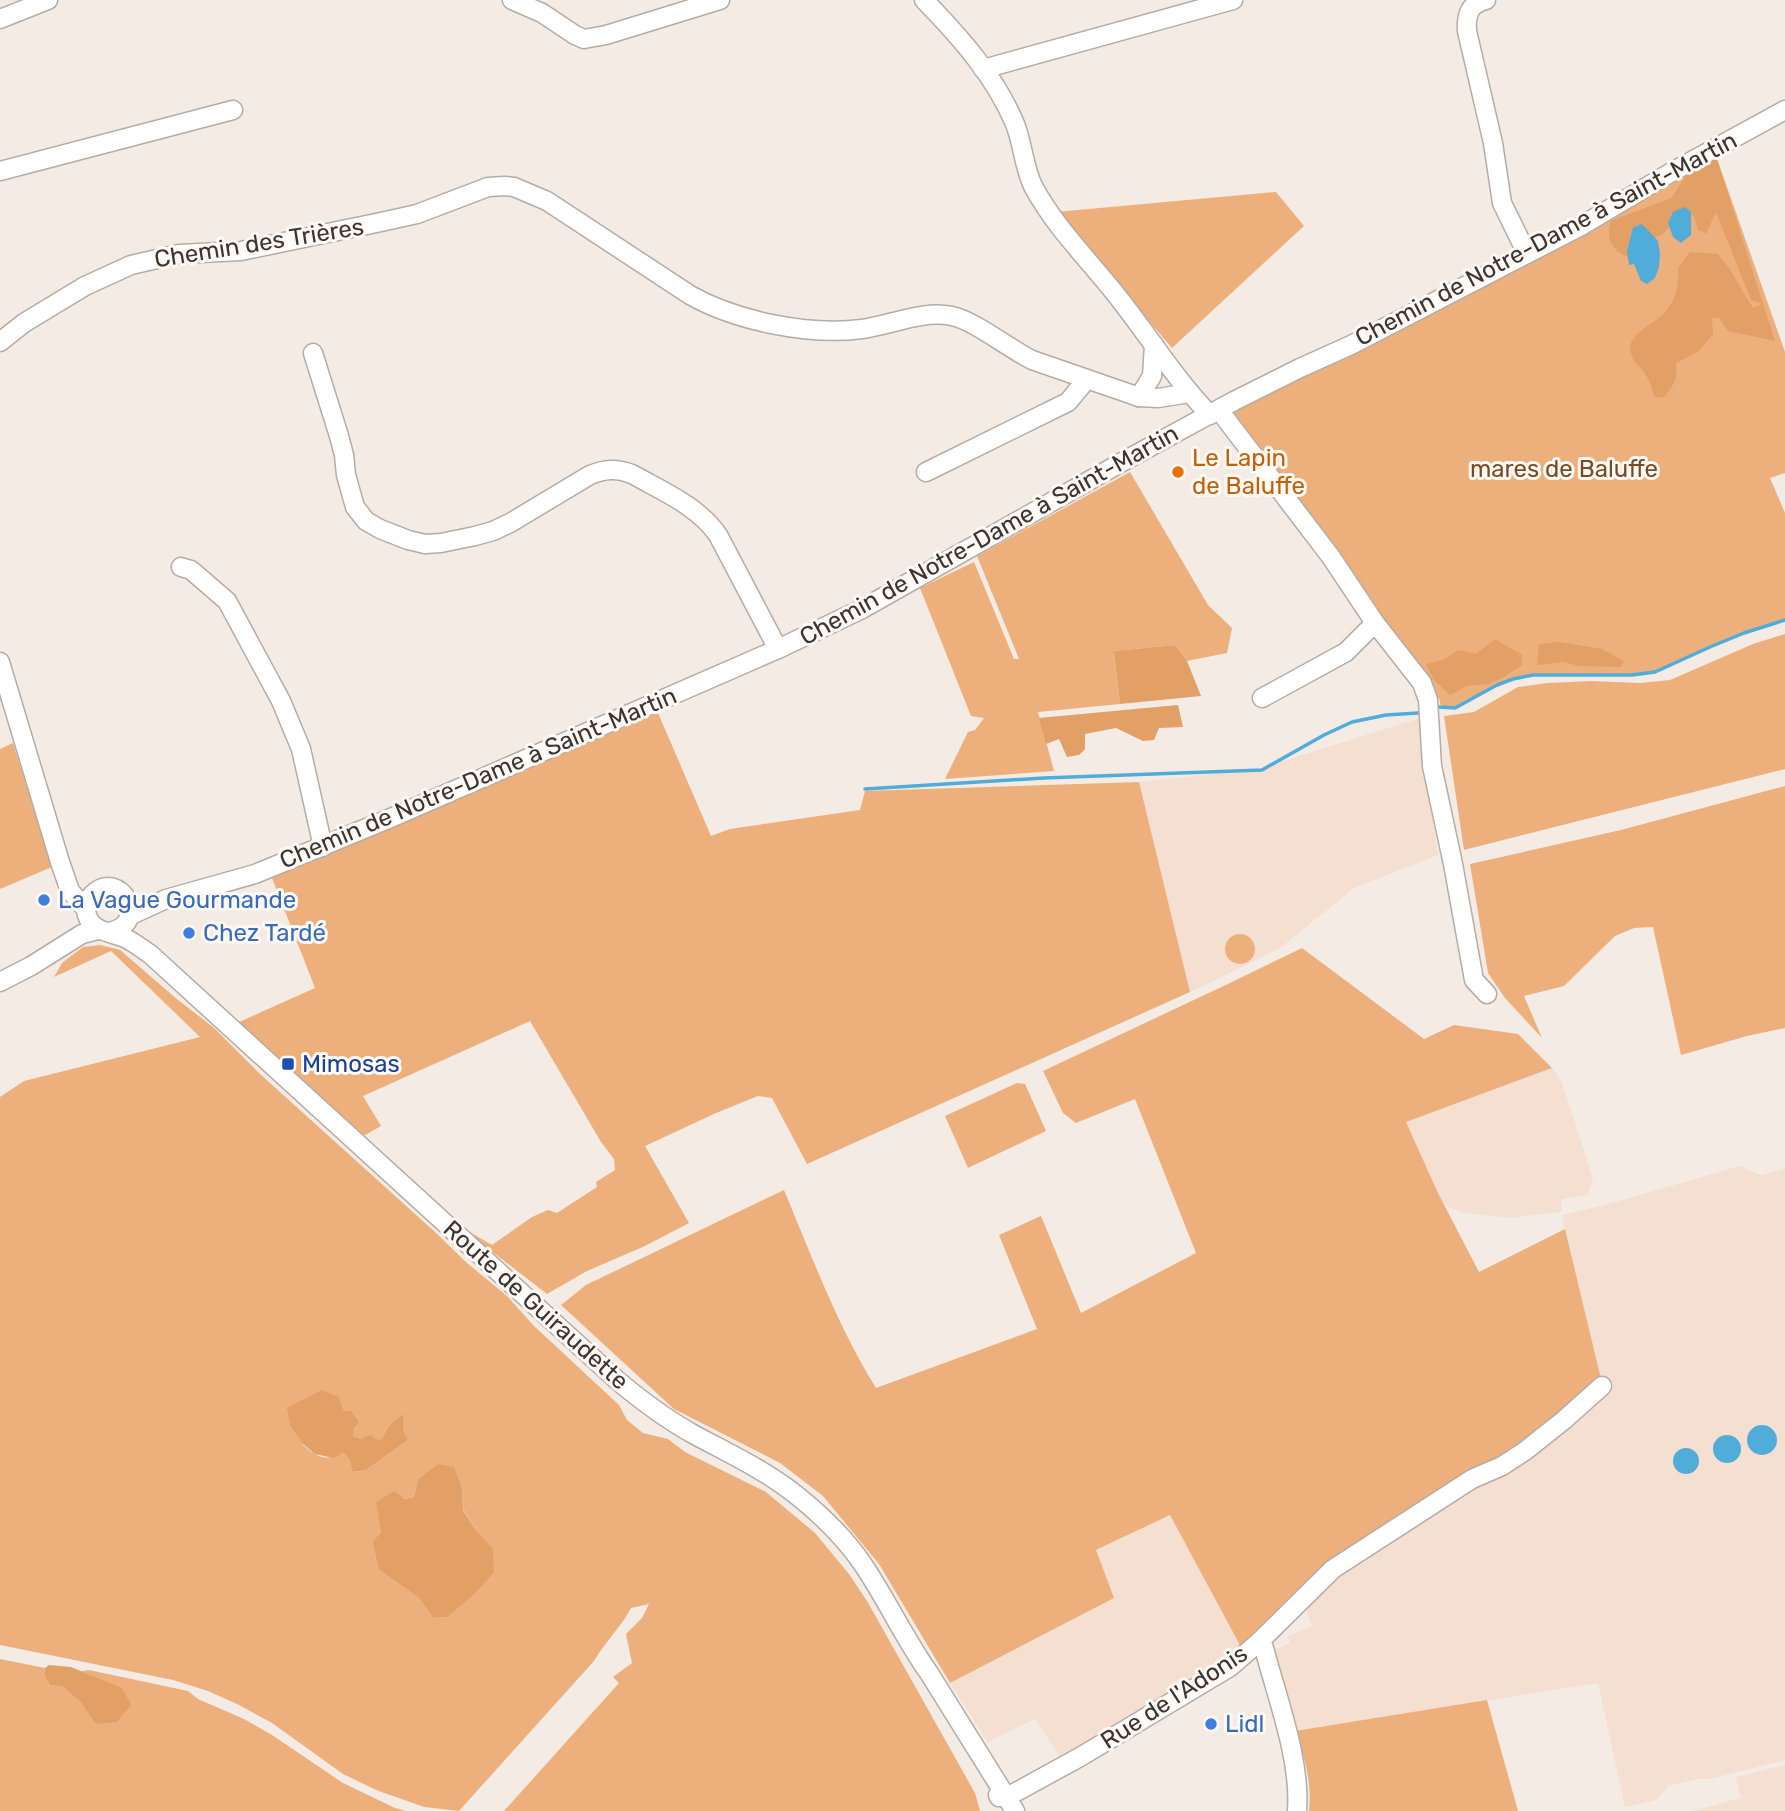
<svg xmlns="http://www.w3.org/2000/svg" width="1785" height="1811" font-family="Rubik,sans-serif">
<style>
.industrial{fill:#f4dfd0}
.green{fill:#edb07c;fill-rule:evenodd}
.forest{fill:#e29f66}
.water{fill:#50acd8}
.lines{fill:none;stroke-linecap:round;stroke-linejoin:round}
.stream{stroke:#50acd8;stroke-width:3.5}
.minor-casing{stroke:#b5aca6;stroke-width:21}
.minor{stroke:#fff;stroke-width:18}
.food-dot{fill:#e8710a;stroke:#fff9f5;stroke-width:2.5}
.shop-dot{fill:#3f7fe0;stroke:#fff9f5;stroke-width:2.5}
.transit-dot{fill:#1a4fb4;stroke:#fff9f5;stroke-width:2.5}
.labels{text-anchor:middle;stroke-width:6;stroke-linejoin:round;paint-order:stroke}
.street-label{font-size:24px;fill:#383532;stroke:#fff9f5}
.food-label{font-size:24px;fill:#c56008;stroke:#fff9f5;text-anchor:start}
.park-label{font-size:24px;fill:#784b22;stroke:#fff9f5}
.shop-label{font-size:24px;fill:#366cbe;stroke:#fff9f5;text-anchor:start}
.transit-label{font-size:24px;fill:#164399;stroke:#fff9f5;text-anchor:start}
</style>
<rect width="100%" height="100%" fill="#f4ebe4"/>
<g class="industrial">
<polygon points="1420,718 1427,784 1438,855 1354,888 1280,948 1190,992 1139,782 1258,769"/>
<polygon points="1552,1068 1562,1083 1593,1179 1587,1195 1562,1199 1561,1212 1509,1218 1461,1212 1444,1205 1405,1122"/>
<polygon points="1740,1166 1760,1175 1785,1169 1785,1760 1710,1779 1699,1779 1668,1786 1656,1800 1625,1807 1598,1683 1295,1731 1274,1650 1290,1643 1288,1636 1312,1626 1306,1610 1346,1568 1427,1516 1507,1469 1603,1392 1562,1215 1605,1205"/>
<polygon points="1170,1515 1242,1649 1062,1760 1035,1719 988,1742 950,1683 1114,1598 1095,1551"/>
<polygon points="1785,1765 1785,1811 1693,1811 1741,1798 1736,1777"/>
</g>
<g class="green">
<polygon points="1715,153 1785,352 1785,473 1770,478 1785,513 1785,620 1744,633 1710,647 1655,672 1632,675 1533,675 1513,679 1497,685 1455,708 1441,706 1439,698 1433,699 1228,416"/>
<polygon points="1276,192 1304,226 1172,348 1056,212"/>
<polygon points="1130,472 1208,605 1232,628 1227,653 1187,661 1175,645 1114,651 1120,704 1038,712 1054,771 945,779 968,732 975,730 984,718 971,716 920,588 974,562 1014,659 1019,659 977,556"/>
<polygon points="1785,634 1785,769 1464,850 1444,716 1474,712 1518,687 1548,683 1591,681 1640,683 1670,680 1753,644"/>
<polygon points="658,713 711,836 730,829 860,810 865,791 1139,782 1190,992 807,1164 772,1098 758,1096 716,1113 645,1146 689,1223 645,1246 587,1271 547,1294 459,1226 492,1245 532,1217 548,1210 557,1213 597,1187 596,1182 615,1170 614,1159 601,1142 530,1021 363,1096 381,1126 360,1138 237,1023 315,988 272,878"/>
<polygon points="13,743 52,867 0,889 0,749"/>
<polygon points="1785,786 1785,1028 1747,1036 1681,1055 1653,927 1634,928 1615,936 1564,986 1524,996 1542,1038 1505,998 1488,973 1470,864 1621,830"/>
<circle cx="1240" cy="949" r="15"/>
<path d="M100 945 120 950 178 1000 213 1027 260 1074 435 1232 467 1263 507 1296 533 1325 619 1405 627 1420 643 1433 668 1439 685 1452 766 1492 815 1533 849 1574 867 1601 975 1793 980 1811H504L619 1683 613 1677 632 1663 626 1634 642 1618 649 1604 631 1608C621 1627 605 1642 594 1661L459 1811 424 1807 376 1790 343 1774 272 1723 237 1704 208 1691 173 1680 0 1645V1097L24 1081 200 1037 111 951 54 977 62 963 83 947ZM343 1411 353 1429V1436L361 1439 381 1440 389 1426 403 1415V1429L408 1440 366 1470 354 1472 350 1461 344 1453C325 1462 317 1457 302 1444ZM437 1464 462 1488 463 1509 477 1532 494 1573 475 1594 448 1617 433 1618 419 1598 379 1570 372 1542 381 1532 404 1499 414 1497 418 1479Z"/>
<path d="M1302 948 1424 1039 1454 1025 1518 1034 1552 1068 1406 1122 1438 1193 1479 1272 1565 1229 1601 1379 1562 1418 1322 1569 1279 1610 1242 1649 1170 1515 1096 1550 1114 1598 950 1683 879 1564 823 1496 780 1463 674 1409 561 1305 586 1285 784 1190C812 1257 838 1327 876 1388L1037 1329 999 1235 1041 1216 1081 1313 1196 1253 1135 1099 1076 1123 1063 1113 1043 1071 1232 982Z"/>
<polygon points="1017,1083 1025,1084 1046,1131 968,1168 945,1116"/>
<polygon points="0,1659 45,1668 44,1675 50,1685 63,1687 81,1703 96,1723 98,1679 81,1671 89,1670 188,1691 198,1699 244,1719 272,1735 343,1783 395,1808 406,1811 0,1811"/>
<path d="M1487 1700 1518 1811H1309C1312 1783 1305 1757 1295 1731Z"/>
</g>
<g class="forest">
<path d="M1715 153 1775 341 1728 331 1719 318H1712L1713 334 1699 351 1676 363C1678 379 1674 385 1664 397L1655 398C1652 391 1651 383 1647 377 1642 367 1631 362 1630 349 1630 334 1649 326 1659 318 1674 306 1680 287 1678 268L1690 252 1718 254 1729 268 1753 308 1762 304 1751 300 1716 212 1706 234 1698 230 1694 216 1683 211 1663 234 1642 243 1628 257C1612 251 1605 238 1611 221L1671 198 1686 176 1705 165Z"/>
<polygon points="1495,639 1522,655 1522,665 1502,678 1489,684 1467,686 1450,695 1434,680 1426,664 1445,659 1458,650 1476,654"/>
<polygon points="1559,642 1602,649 1624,661 1621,667 1580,666 1563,662 1537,665 1539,644"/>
<polygon points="1175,645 1187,661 1201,696 1120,704 1114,651"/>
<polygon points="1178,705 1183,727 1159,728 1154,740 1143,741 1116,728 1085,734 1085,749 1079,755 1067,757 1059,739 1046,744 1039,718"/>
<polygon points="322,1390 339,1397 343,1411 351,1411 359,1422 353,1429 353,1436 361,1439 370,1435 376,1439 381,1440 389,1426 403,1414 403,1429 408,1440 366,1470 353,1472 350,1461 344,1453 333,1458 315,1454 303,1444 290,1425 287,1408"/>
<polygon points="437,1464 454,1467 462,1488 463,1510 477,1532 493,1549 494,1573 475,1594 448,1617 433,1618 419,1598 379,1570 372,1542 381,1532 376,1502 395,1491 404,1499 414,1497 418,1479"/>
<polygon points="49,1665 71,1667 122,1688 131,1705 117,1722 96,1724 81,1703 63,1687 50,1685 44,1675 45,1668"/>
</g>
<g class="water">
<polygon points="1685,207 1691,212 1691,235 1681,243 1673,237 1668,223 1673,212"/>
<polygon points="1642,224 1658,241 1660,254 1659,267 1655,278 1647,284 1641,281 1634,264 1629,265 1627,251 1633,228"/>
<circle cx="1762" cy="1440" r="15"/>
<circle cx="1727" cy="1449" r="14"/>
<circle cx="1686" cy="1461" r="13"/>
</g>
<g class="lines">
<g class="stream">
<polyline points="1439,707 1455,708 1497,685 1513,679 1533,675 1632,675 1655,672 1710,647 1744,633 1785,620"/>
<polyline points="865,789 1044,778 1262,770 1324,735 1352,722 1386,715 1418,713"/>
</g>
<g class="minor-casing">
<g id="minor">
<polyline points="512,0 542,13 575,35 584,39 606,35 720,0"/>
<path d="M924 0C960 37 995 76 1015 124 1023 144 1024 168 1033 186 1056 229 1091 262 1121 301 1150 338 1176 380 1210 415"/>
<path d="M1486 0C1469 4 1466 15 1467 31L1493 143 1502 203 1527 254"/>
<polyline points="0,19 48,0"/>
<polyline points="983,69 1233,0"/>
<polyline points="0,171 233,110"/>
<path d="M0 342 24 323 85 286 131 265 179 254 241 251 381 222 417 214 488 187 505 186 514 187 547 201 690 295C736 321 809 336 862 329 891 325 922 310 952 316 975 321 1008 348 1032 360L1139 397 1158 398 1190 393"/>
<path d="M313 353 339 436 344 455 346 475 355 507 366 521 380 529 408 540 425 544 441 543 475 536 493 531 510 523 590 475C605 469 616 468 632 474 662 491 698 506 718 535L778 649"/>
<polyline points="1139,397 1152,376 1154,345"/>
<polyline points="1219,410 1331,557 1375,623 1422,683 1428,700 1432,766 1453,864 1474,980 1487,994"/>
<polyline points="926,472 1068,402 1087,379"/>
<polyline points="181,567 191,570 227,601 281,701 301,749 323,847"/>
<polyline points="0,662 60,862 70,891 86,909"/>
<polyline points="1262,698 1346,652 1375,623"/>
<polyline points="129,916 166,899 255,874 393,817 778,649 862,609 1124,461 1234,401 1300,368 1351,345 1581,226 1670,173 1785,110"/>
<path d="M108 932C153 925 119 866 92 895 87 900 85 908 87 915 92 933 113 932 127 939 135 943 142 949 150 954L618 1381C642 1401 666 1419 693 1434 728 1453 763 1469 795 1494 819 1513 844 1537 862 1563 886 1598 904 1638 929 1673L1015 1811"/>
<polyline points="0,982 31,966 82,934 98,930"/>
<polyline points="1260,1641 1333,1569 1472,1479 1502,1466 1525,1451 1564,1420 1602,1386"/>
<path d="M998 1795 999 1797H1007L1080 1757 1230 1667 1260 1641 1264 1648C1277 1698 1301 1760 1297 1811"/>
</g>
</g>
<use href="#minor" class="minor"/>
</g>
<circle class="food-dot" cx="1178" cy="472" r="7"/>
<g class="shop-dot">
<circle cx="44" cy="900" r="7"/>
<circle cx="189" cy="933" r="7"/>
<circle cx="1211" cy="1724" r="7"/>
</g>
<rect class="transit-dot" x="281" y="1057" width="14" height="14" rx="3.5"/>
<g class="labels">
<g class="street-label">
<text transform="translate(1546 239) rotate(-28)" y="8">Chemin de Notre-Dame à Saint-Martin</text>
<text transform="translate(259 243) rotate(-9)" y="8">Chemin des Trières</text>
<text transform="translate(989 535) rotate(-29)" y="8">Chemin de Notre-Dame à Saint-Martin</text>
<text transform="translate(478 778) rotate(-23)" y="8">Chemin de Notre-Dame à Saint-Martin</text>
<text transform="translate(536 1305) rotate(42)" y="8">Route de Guiraudette</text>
<text transform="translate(1174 1697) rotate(-33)" y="8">Rue de l'Adonis</text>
</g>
<g class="food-label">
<text x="1192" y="466">Le Lapin<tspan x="1192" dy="28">de Baluffe</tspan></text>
</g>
<g class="park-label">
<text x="1564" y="477">mares de Baluffe</text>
</g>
<g class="shop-label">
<text x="58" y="908">La Vague Gourmande</text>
<text x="203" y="941">Chez Tardé</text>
<text x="1225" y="1732">Lidl</text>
</g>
<g class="transit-label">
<text x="302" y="1072">Mimosas</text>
</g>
</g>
</svg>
